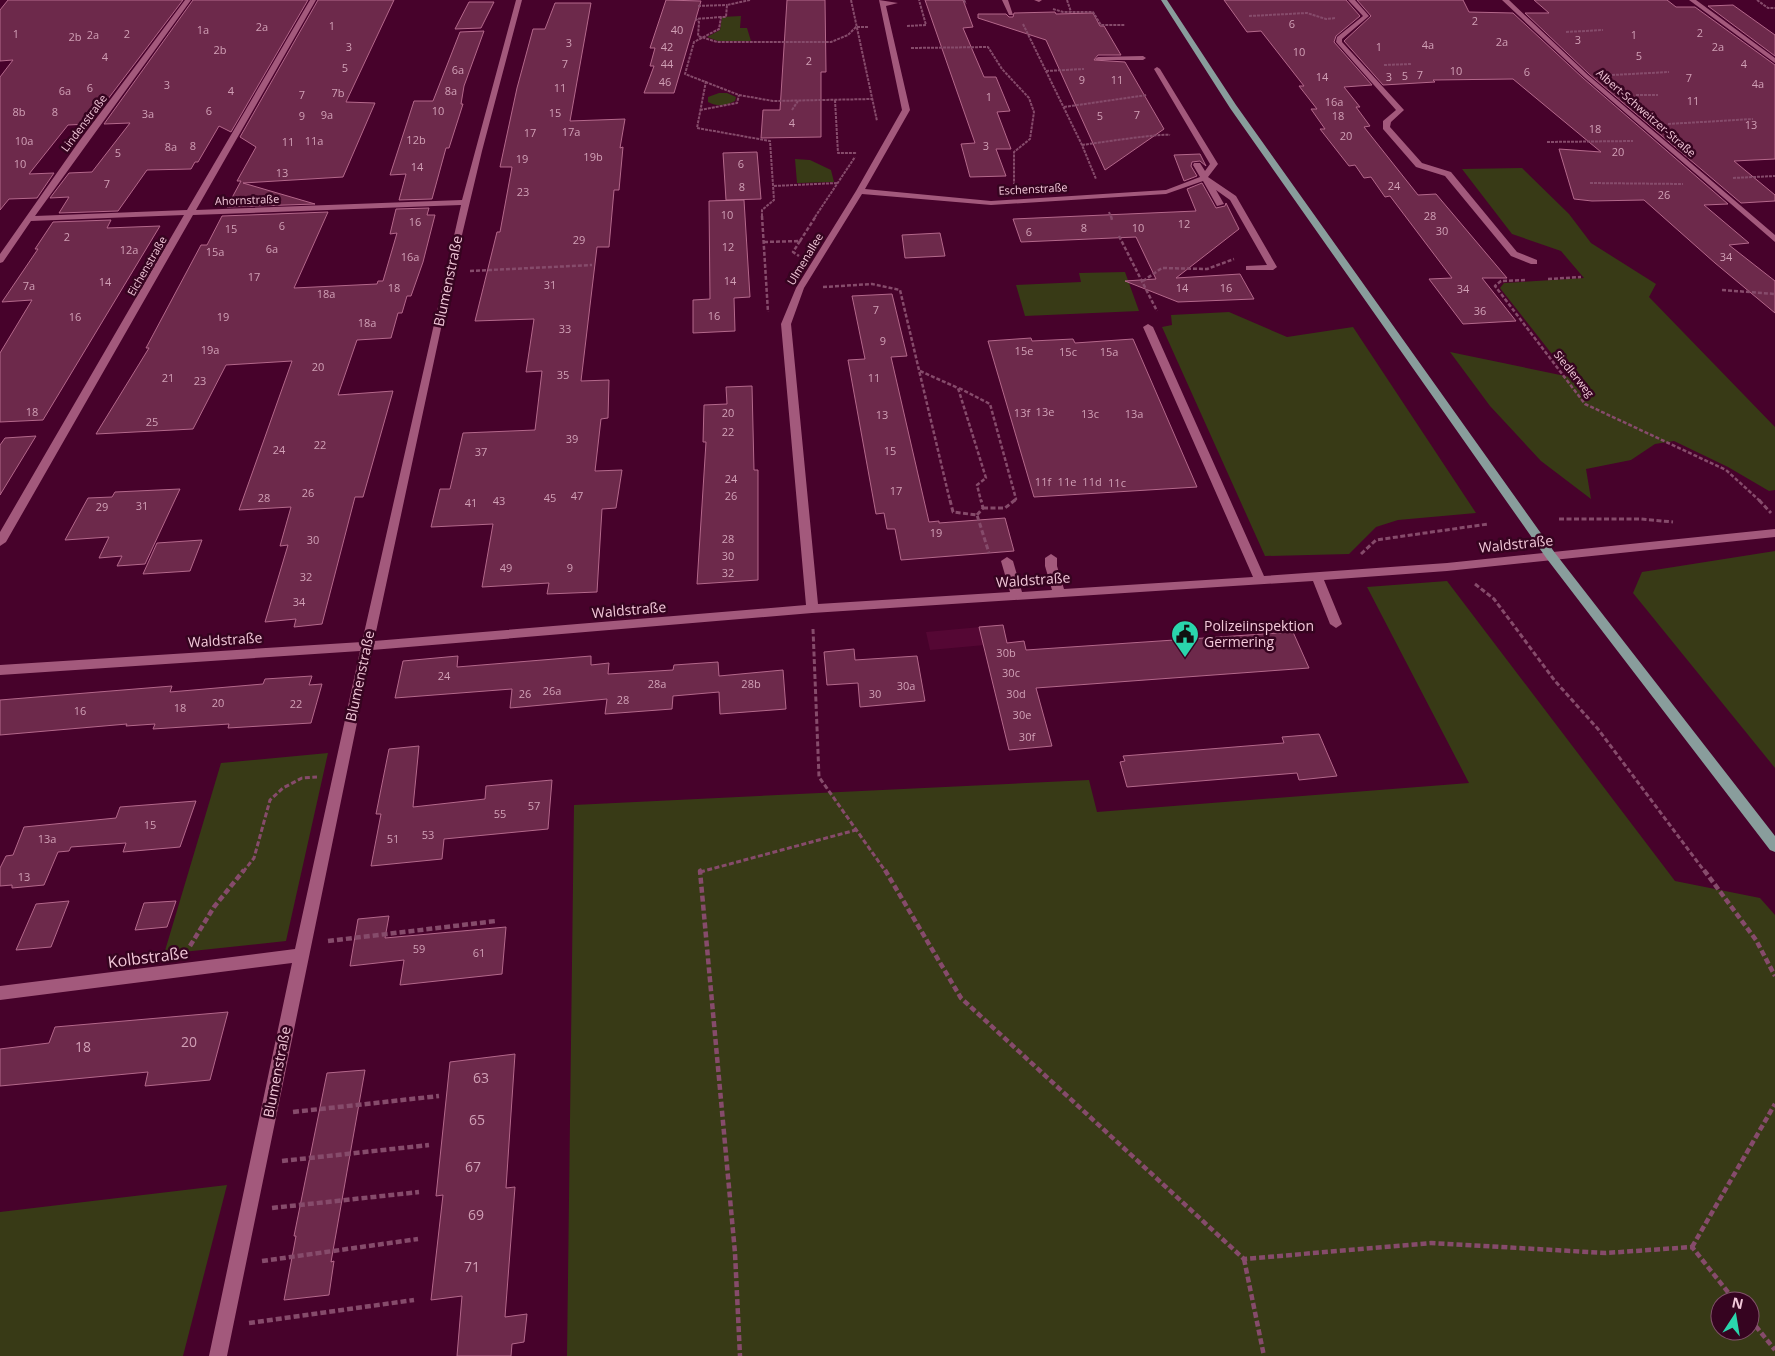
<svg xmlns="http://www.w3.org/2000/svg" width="1775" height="1356" font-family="'Open Sans',sans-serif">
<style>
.built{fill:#550734}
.green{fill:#383a16;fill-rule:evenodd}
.building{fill:#6d294b;stroke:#b4688b}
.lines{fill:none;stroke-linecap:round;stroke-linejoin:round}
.path-far3{stroke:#864b6b;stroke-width:2;stroke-dasharray:3 1;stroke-linecap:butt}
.path-far2{stroke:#864b6b;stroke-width:2.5;stroke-dasharray:4 2;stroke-linecap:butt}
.path-far1{stroke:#864b6b;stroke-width:3;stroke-dasharray:5 2.5;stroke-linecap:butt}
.path{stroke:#864b6b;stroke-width:4.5;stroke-dasharray:6 3;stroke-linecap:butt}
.minor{fill:#a3597c;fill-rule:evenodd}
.major{fill:#899d9c;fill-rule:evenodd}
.labels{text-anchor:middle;stroke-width:5;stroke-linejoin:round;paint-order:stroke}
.number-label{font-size:11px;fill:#d1a0b6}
.far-street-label{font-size:11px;fill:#f2c8d9;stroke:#360420}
.street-label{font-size:14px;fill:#f2c8d9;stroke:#360420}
.poi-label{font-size:14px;fill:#f2c8d9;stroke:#360420;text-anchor:start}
.near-number-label{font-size:14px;fill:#d1a0b6}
.near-street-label{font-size:16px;fill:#f2c8d9;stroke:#360420}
</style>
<rect width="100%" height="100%" fill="#47022b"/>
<polygon class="built" points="1002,625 1007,643 930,650 926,632"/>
<g class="green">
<polygon points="741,16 740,28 747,28 751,41 718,41 707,37 720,30 722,17"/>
<path d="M719 93H727L736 97 735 101C725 106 718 107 708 102V97Z"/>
<polygon points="795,159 810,160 831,170 834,182 797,183"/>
<polygon points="1522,168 1569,214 1591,243 1656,284 1649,297 1775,427 1775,490 1769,491 1728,467 1674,441 1655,444 1631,460 1586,469 1591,499 1541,461 1490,406 1450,352 1570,377 1500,288 1504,283 1584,278 1561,251 1512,234 1462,169"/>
<polygon points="1125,272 1139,311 1025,316 1016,285 1081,282 1079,273"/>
<polygon points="1229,312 1287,337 1353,327 1476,513 1398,520 1376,527 1349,554 1265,556 1162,327 1172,325 1171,315"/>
<polygon points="1775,551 1775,768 1633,593 1642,572"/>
<path d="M1447 581 1675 881 1760 898 1775 915V1356H567L574 805 1089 780 1097 812 1469 783 1367 587ZM1720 1301H1750V1331H1720Z"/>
<polygon points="328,753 286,941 164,954 221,763"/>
<polygon points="227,1185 183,1356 0,1356 0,1212"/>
</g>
<g class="building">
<polygon points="8,0 183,0 89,124 68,125 29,174 54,173 37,198 9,199 0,210 0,77 13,60 0,61 0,10"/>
<polygon points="193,0 308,0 231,132 219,126 198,162 195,162 191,169 147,170 118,211 59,213 69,197 50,198 69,173 92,172 130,123 104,124"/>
<polygon points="318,0 394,0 346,102 375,103 343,177 243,183 315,204 227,207 241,181 237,181 256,147 240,137"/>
<polygon points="666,0 701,1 674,93 644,93 654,66 650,66 655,48 650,48"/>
<polygon points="787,0 825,0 826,72 821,72 821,137 761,138 763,110 780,110"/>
<polygon points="925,0 963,0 973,27 963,28 984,77 996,77 1010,111 997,112 1011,149 996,149 1006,176 970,177 961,144 975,143"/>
<polygon points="1224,0 1346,0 1360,16 1336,36 1334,42 1372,85 1344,87 1360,107 1356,107 1370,126 1364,127 1418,195 1436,194 1507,278 1482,278 1516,321 1463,324 1429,279 1452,278 1390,196 1385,197 1371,177 1364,178 1355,165 1349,166 1320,129 1325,129 1311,109 1317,109 1299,86 1304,86 1261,31 1247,32"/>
<polygon points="1357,0 1463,0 1469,12 1513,13 1583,78 1728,204 1704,205 1749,243 1729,245 1775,281 1775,313 1715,263 1644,200 1592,201 1574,199 1559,149 1601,152 1513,79 1433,80 1435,82 1383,85 1344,41 1371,16"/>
<polygon points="1534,0 1667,0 1676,7 1695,7 1775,65 1775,159 1734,161 1775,195 1775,201 1741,203 1589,74 1525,13 1549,13"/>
<polygon points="469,2 494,2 481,28 455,29"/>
<polygon points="555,3 591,3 570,121 625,119 620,148 623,147 619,190 614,190 609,247 597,247 581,381 609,380 608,418 601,419 595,471 622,470 616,508 602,509 597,592 547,594 549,583 482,587 493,524 431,527 440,489 450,489 463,433 535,430 542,371 526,372 534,319 475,321 497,232 500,232 512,167 500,167 517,88 533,29 545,29"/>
<polygon points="1733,5 1775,35 1775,56 1708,6"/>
<polygon points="1055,12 1056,14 1093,13 1100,26 1104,26 1121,55 1098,55 1094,60 1125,62 1164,129 1105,170 1046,40 978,18 978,14 1006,14 1009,17 1013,17 1014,13"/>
<polygon points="484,31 464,86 461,104 463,104 449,148 446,148 432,199 399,200 406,174 390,175 414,101 433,101 460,32"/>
<polygon points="757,152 761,199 726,200 723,153"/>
<polygon points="1200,154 1206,166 1200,161 1192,162 1191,166 1197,176 1184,181 1174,155"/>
<polygon points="1202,183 1216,208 1225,206 1226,203 1239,229 1176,278 1240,274 1254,299 1178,302 1125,281 1156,279 1136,237 1021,242 1013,219 1196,211 1187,189"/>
<polygon points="744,200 750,297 734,298 735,331 693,333 693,300 710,299 709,201"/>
<polygon points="429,208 427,215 435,215 423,262 411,296 407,296 402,313 398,313 391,338 357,340 338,395 393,391 363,497 355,497 322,624 294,627 296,619 265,622 288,545 280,546 291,507 239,510 292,361 226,365 193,429 96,434 149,348 146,348 201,245 207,245 222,216 328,212 294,288 377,284 378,281 383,281 397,233 390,234 396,209"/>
<polygon points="111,220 107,228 160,226 43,420 0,422 0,353 32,300 2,302 38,249 35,249 53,222"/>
<polygon points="940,233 945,256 905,258 902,235"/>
<polygon points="892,294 907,356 891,357 929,522 939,521 939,523 1005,518 1014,551 901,560 895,529 887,529 884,513 876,514 848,360 865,359 852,296"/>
<polygon points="1031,338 1032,341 1073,339 1075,343 1133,339 1197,487 1034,497 988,341"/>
<polygon points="752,386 754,470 758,470 758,580 697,584 706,442 703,442 704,405 727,404 726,387"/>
<polygon points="36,436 0,495 0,445 5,438"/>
<polygon points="180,489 145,564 117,566 122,556 99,558 109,537 65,540 88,498 112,497 115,492"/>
<polygon points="202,540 190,571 143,574 157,543"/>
<polygon points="1003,625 1007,643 1024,641 1026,650 1293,632 1309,668 1036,688 1052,746 1009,750 979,627"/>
<polygon points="854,649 855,660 917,656 925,701 860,707 858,683 827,685 824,652"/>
<polygon points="458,656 457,667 591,656 591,665 609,663 608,674 673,670 674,665 718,662 719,676 783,670 786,709 720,714 719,692 673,696 672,709 605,714 607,699 510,708 512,689 395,698 403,661"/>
<polygon points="312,676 309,685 322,684 311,723 228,728 229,724 153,729 155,724 126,726 127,724 0,735 0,700 172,686 170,692 263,684 265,679"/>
<polygon points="1319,734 1337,776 1299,780 1297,773 1127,787 1120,762 1125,761 1123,756 1284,743 1282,737"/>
<polygon points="419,746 413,807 485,799 486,786 552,780 548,829 444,839 442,859 371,866 381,814 376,814 389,749"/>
<polygon points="196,801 180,847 123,852 126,843 71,847 69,851 58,852 44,885 12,888 12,885 0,886 0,868 6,856 13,855 24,827 116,818 120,807"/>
<polygon points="69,901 51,947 16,950 36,904"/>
<polygon points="176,901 167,927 135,930 144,903"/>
<polygon points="389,916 385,938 506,927 502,974 400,985 404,960 350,966 358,919"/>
<polygon points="228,1012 210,1080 145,1086 148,1072 0,1086 0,1049 49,1043 55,1027"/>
<polygon points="515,1054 506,1188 515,1187 505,1317 527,1314 524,1342 512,1344 511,1356 457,1356 462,1296 431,1300 443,1195 436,1196 450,1062"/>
<polygon points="365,1070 331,1262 334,1261 329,1295 284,1300 296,1236 294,1236 327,1073"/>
</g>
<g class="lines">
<g class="path-far3">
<polyline points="750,0 727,5 726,17 721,17 719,29 694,42 685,74 739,95 773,101 872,99"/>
<polyline points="851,0 877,121"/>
<polyline points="964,0 966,4"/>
<polyline points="1067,0 1071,12"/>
<polyline points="1757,0 1768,8 1775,8"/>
<polyline points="698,6 727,5"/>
<polyline points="1053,9 1063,12 1093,12 1101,25 1125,25"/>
<polyline points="1249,16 1307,13 1326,19 1336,18"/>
<polyline points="721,17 696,19 699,22 698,36 717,42 831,42 848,35 856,27 868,27"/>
<polyline points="1023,24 1082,145 1096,179"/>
<polyline points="907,26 926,25 919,0"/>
<polyline points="1566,32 1603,30"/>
<polyline points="911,48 988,47 1002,69 1029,98 1034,112 1030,139 1014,152 1014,184"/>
<polyline points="1384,65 1411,64"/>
<polyline points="1046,71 1084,69"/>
<polyline points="1612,75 1669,72"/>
<polyline points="706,81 697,128 770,141 774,200 762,210 762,217"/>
<polyline points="1636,95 1658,95"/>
<polyline points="835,100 838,153 857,153"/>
<polyline points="1064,107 1147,95"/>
<polyline points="700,110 737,103 739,95"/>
<polyline points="792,110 798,101"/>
<polyline points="1668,124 1753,119"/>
<polyline points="1547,142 1633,141"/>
<path d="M1082 145C1096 143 1163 133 1170 135"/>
<polyline points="1733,178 1775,176"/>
<polyline points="1590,183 1683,184"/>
<polyline points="774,186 837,183"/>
<polyline points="1109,212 1111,217"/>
<polyline points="815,217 855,157"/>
</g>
<g class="path-far2">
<polyline points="762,216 768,312"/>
<polyline points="1111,216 1112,220"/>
<polyline points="1119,236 1157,311"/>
<polyline points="800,241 816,216"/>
<polyline points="764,242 800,241 793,252 799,256"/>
<polyline points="470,271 592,265"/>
<polyline points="1548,279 1581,277"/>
<polyline points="1525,280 1501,281 1495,286 1585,404 1726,470 1760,501"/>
<polyline points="1143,281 1162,268 1207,269 1234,259"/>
<polyline points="823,287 872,284 900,290 950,501"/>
<polyline points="1722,290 1775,294"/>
<polyline points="920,371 958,388 986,478 977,485 981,501"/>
<polyline points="959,388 990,404 1016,499 1014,501"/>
</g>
<g class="path-far1">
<polyline points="950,500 953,512 977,515 989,553"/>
<polyline points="1759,500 1771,513"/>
<polyline points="983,508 1005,508 1015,500"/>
<polyline points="977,515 983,508 981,500"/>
<polyline points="1559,519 1641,519 1673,522"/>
<polyline points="1361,554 1376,540 1488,524"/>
<polyline points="1475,584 1494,599 1555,681 1598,729 1705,872"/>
<polyline points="813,629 819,777 886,872"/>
<polyline points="243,872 254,858 270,800 283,788 302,778 317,777"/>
<polyline points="700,872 856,830"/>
</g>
<g class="path">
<polyline points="702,870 700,871 735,1253 740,1356"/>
<polyline points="885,870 961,998 1244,1259 1431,1243 1606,1253 1692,1247 1735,1301"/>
<polyline points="1704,870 1756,940 1775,976"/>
<polyline points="328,941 496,921"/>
<polyline points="190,946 214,907 244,870"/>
<polyline points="293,1112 439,1096"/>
<polyline points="282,1161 429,1145"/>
<polyline points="272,1208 419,1192"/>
<polyline points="1692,1247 1775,1104"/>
<polyline points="1244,1259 1264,1356"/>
<polyline points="262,1261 418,1239"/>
<polyline points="1750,1319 1775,1350"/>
<polyline points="249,1323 414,1300"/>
</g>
<g class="minor">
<polygon points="185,0 191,0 35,216 187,210 310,0 316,0 196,210 462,200 516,0 522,0 482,151 452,277 374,641 806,605 781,324 796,288 856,191 902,110 879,0 898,3 886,6 910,110 865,189 991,201 1166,190 1200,177 1193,165 1194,163 1200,163 1205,171 1210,164 1154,69 1157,67 1160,69 1218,164 1208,177 1236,196 1277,267 1273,270 1246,270 1246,266 1267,265 1230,200 1216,190 1224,204 1217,206 1203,181 1166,194 991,205 862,194 804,288 791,324 818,604 1010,592 1001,561 1007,557 1013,561 1022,592 1052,590 1045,566 1045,558 1051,554 1057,558 1057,566 1064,589 1253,577 1143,327 1148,324 1153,327 1264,576 1447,563 1775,529 1775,537 1447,571 1324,580 1342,624 1336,628 1330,624 1313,581 812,613 372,650 227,1356 209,1356 292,963 0,1000 0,986 295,949 360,651 0,675 0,665 362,642 461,205 193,215 6,542 0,546 0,532 184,215 31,221 3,262 0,263 0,254 80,140"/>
<polygon points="1002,0 1008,0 1013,15 1009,15"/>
<polygon points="1034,0 1042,0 1039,2"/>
<polygon points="1348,0 1355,0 1369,16 1342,39 1342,42 1404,110 1391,122 1390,127 1422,163 1451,172 1517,252 1537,260 1537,264 1531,264 1511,256 1445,176 1416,167 1383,129 1383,121 1396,110 1336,42 1337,37 1363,16"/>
<polygon points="1502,0 1509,0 1588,75 1775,235 1775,242 1584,77"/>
<polygon points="1689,0 1696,0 1775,58 1775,63"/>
<polygon points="1098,57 1143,56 1146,58 1143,60 1096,60 1095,59"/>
</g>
<polygon class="major" points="1161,0 1167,0 1236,105 1555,553 1775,836 1775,852 1770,850 1547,559 1230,108"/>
</g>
<defs>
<g id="civic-pin" transform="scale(1.4375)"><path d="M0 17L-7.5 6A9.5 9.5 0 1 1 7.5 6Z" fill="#2ad5ac" stroke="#360420"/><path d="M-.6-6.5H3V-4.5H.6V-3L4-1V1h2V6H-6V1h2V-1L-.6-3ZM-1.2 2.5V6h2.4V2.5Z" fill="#111"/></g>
</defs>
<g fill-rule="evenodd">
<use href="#civic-pin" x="1185" y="634"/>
</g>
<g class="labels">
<g class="number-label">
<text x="1475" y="25">2</text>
<text x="1292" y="28">6</text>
<text x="332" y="30">1</text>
<text x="262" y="31">2a</text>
<text x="203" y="34">1a</text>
<text x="677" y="34">40</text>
<text x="1700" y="37">2</text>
<text x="16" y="38">1</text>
<text x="127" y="38">2</text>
<text x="93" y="39">2a</text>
<text x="1634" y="39">1</text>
<text x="75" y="41">2b</text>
<text x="1578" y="44">3</text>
<text x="1502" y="46">2a</text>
<text x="569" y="47">3</text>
<text x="1428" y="49">4a</text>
<text x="349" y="51">3</text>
<text x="667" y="51">42</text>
<text x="1379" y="51">1</text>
<text x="1718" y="51">2a</text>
<text x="220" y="54">2b</text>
<text x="1299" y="56">10</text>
<text x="1639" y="60">5</text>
<text x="105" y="61">4</text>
<text x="809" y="65">2</text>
<text x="565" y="68">7</text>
<text x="667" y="68">44</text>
<text x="1744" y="68">4</text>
<text x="345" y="72">5</text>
<text x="458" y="74">6a</text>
<text x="1456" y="75">10</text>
<text x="1527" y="76">6</text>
<text x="1420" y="79">7</text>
<text x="1405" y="80">5</text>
<text x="1322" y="81">14</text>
<text x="1389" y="81">3</text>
<text x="1689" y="82">7</text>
<text x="1082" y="84">9</text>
<text x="1117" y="84">11</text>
<text x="665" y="86">46</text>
<text x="1758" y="88">4a</text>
<text x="167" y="89">3</text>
<text x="90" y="92">6</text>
<text x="560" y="92">11</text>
<text x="65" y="95">6a</text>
<text x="231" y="95">4</text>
<text x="451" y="95">8a</text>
<text x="338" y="97">7b</text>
<text x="302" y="99">7</text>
<text x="989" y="101">1</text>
<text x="1693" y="105">11</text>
<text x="1334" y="106">16a</text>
<text x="209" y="115">6</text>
<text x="438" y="115">10</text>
<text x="19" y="116">8b</text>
<text x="55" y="116">8</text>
<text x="555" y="117">15</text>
<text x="148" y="118">3a</text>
<text x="327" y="119">9a</text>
<text x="1137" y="119">7</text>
<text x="302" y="120">9</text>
<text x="1100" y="120">5</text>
<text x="1338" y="120">18</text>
<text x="792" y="127">4</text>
<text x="1751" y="129">13</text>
<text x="1595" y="133">18</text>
<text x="571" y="136">17a</text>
<text x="530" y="137">17</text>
<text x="1346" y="140">20</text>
<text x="416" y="144">12b</text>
<text x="24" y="145">10a</text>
<text x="314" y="145">11a</text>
<text x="288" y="146">11</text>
<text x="193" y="150">8</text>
<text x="986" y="150">3</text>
<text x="171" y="151">8a</text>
<text x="1618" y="156">20</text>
<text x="118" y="157">5</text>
<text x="593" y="161">19b</text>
<text x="522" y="163">19</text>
<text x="20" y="168">10</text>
<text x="741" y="168">6</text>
<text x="417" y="171">14</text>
<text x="282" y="177">13</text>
<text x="107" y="188">7</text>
<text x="1394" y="190">24</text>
<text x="742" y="191">8</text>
<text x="523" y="196">23</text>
<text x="1664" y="199">26</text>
<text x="727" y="219">10</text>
<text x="1430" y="220">28</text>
<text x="415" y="226">16</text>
<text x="1184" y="228">12</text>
<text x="282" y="230">6</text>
<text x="1084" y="232">8</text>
<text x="1138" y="232">10</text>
<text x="231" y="233">15</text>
<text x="1442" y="235">30</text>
<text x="1029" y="236">6</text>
<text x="67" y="241">2</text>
<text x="579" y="244">29</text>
<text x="728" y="251">12</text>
<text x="272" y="253">6a</text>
<text x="129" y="254">12a</text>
<text x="215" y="256">15a</text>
<text x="410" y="261">16a</text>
<text x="1726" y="261">34</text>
<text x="254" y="281">17</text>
<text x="730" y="285">14</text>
<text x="105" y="286">14</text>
<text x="550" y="289">31</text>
<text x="29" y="290">7a</text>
<text x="394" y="292">18</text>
<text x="1182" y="292">14</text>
<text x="1226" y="292">16</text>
<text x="1463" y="293">34</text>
<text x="326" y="298">18a</text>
<text x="876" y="314">7</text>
<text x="1480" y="315">36</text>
<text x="714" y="320">16</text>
<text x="75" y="321">16</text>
<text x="223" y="321">19</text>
<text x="367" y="327">18a</text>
<text x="565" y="333">33</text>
<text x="883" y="345">9</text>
<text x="210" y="354">19a</text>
<text x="1024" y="355">15e</text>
<text x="1068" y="356">15c</text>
<text x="1109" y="356">15a</text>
<text x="318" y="371">20</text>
<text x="563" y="379">35</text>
<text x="168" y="382">21</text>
<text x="874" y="382">11</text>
<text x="200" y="385">23</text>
<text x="32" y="416">18</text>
<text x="1045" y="416">13e</text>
<text x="728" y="417">20</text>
<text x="1022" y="417">13f</text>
<text x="1090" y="418">13c</text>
<text x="1134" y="418">13a</text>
<text x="882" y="419">13</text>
<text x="152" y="426">25</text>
<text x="728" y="436">22</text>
<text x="572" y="443">39</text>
<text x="320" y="449">22</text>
<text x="279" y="454">24</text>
<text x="890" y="455">15</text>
<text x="481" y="456">37</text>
<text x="731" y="483">24</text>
<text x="1043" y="486">11f</text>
<text x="1067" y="486">11e</text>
<text x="1092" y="486">11d</text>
<text x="1117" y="487">11c</text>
<text x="896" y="495">17</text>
<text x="308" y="497">26</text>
<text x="577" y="500">47</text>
<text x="731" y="500">26</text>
<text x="264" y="502">28</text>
<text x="550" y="502">45</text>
<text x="499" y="505">43</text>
<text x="471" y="507">41</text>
<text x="142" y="510">31</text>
<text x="102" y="511">29</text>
<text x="936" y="537">19</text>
<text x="728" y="543">28</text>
<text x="313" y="544">30</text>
<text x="728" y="560">30</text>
<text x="506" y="572">49</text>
<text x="570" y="572">9</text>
<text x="728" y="577">32</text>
<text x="306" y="581">32</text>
<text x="299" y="606">34</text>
<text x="1006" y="657">30b</text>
<text x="1011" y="677">30c</text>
<text x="444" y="680">24</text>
<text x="657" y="688">28a</text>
<text x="751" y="688">28b</text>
<text x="906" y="690">30a</text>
<text x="552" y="695">26a</text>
<text x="525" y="698">26</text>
<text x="875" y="698">30</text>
<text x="1016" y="698">30d</text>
<text x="623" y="704">28</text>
<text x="218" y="707">20</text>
<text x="296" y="708">22</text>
<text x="180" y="712">18</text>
<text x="80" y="715">16</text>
<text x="1022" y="719">30e</text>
<text x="1027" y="741">30f</text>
<text x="534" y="810">57</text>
<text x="500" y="818">55</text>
<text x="150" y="829">15</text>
<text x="428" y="839">53</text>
<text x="47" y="843">13a</text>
<text x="393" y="843">51</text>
<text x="24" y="881">13</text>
<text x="419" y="953">59</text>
<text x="479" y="957">61</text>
</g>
<g class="far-street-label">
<text transform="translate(1646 113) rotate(41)" y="4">Albert-Schweitzer-Straße</text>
<text transform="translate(84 123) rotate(-53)" y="4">Lindenstraße</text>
<text transform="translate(1033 189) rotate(-3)" y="4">Eschenstraße</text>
<text transform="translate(247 200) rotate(-2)" y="4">Ahornstraße</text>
<text transform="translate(805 259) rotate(-59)" y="4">Ulmenallee</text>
<text transform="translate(147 266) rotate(-60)" y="4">Eichenstraße</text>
<text transform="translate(1574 374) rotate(51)" y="4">Siedlerweg</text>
</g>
<g class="street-label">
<text transform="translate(448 281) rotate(-78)" y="5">Blumenstraße</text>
<text transform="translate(1516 544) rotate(-6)" y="5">Waldstraße</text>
<text transform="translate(1033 580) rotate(-4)" y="5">Waldstraße</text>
<text transform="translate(629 610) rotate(-5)" y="5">Waldstraße</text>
<text transform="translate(225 640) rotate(-4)" y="5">Waldstraße</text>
<text transform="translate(360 676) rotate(-78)" y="5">Blumenstraße</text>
<text transform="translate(277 1072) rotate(-79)" y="5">Blumenstraße</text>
</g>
<g class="poi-label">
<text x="1204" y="631">Polizeiinspektion<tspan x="1204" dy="16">Germering</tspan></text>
</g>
<g class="near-number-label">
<text x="189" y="1047">20</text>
<text x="83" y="1052">18</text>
<text x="481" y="1083">63</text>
<text x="477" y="1125">65</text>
<text x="473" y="1172">67</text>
<text x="476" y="1220">69</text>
<text x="472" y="1272">71</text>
</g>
<g class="near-street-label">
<text transform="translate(148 957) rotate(-7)" y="6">Kolbstraße</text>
</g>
</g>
<g transform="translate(1735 1316) rotate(12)"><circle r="24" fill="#360420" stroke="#81526a"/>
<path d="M0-4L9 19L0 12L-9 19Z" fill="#2ad5ac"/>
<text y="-8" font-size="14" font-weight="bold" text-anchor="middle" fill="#f2c8d9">N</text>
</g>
</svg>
